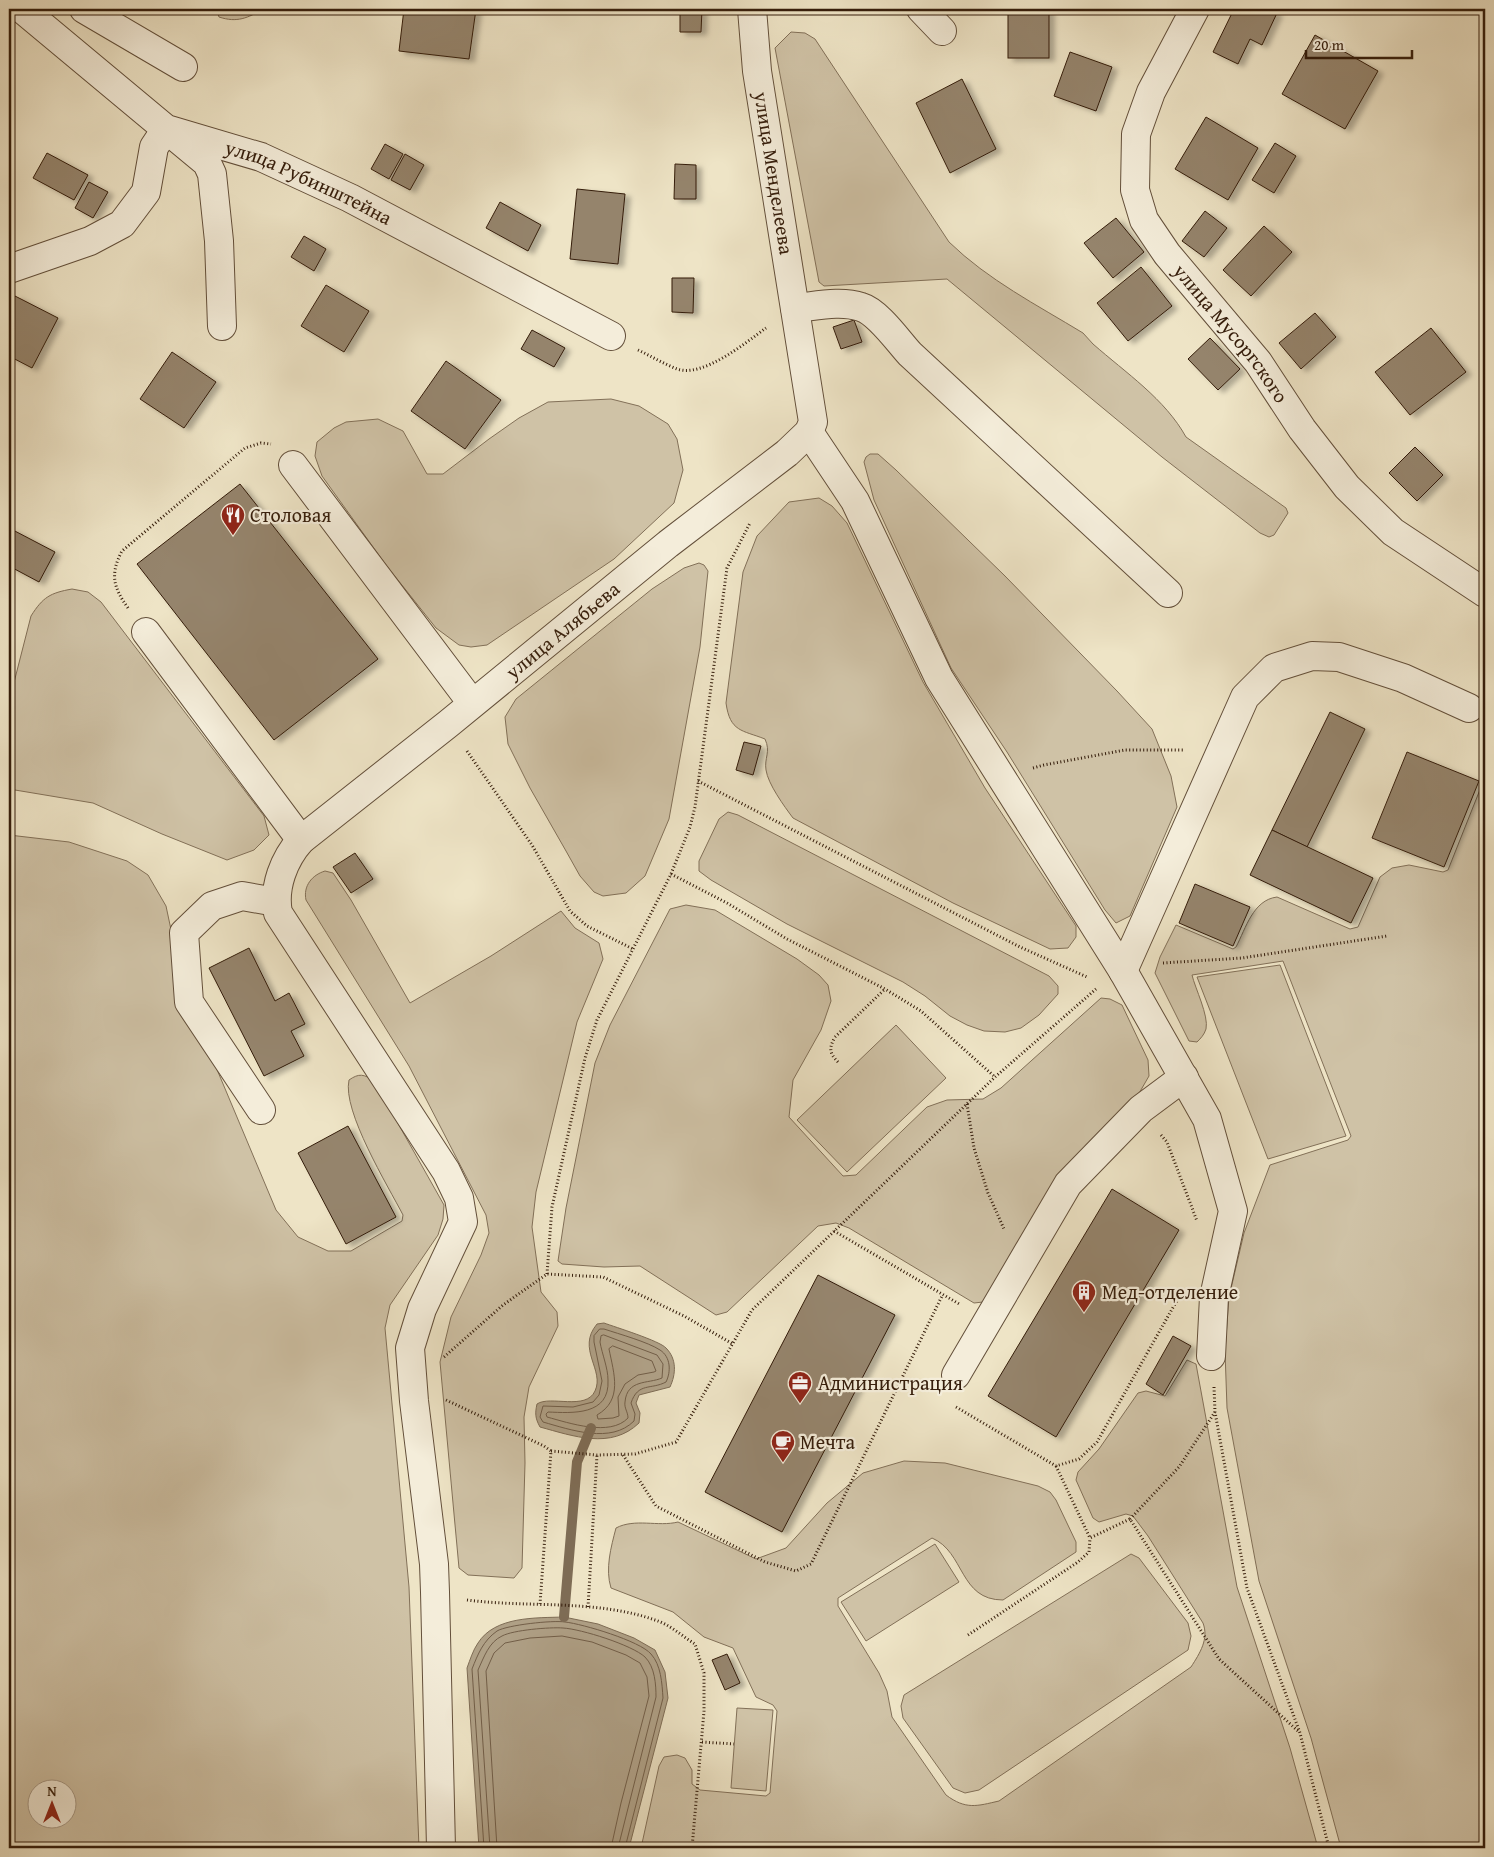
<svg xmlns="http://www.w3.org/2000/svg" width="1494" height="1857" font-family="'Gentium Book Plus',serif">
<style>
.green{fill:#cfc2a6;stroke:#827058;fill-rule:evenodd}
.water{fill:#afa086;stroke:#7e6c55}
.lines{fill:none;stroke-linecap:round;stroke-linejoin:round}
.shore{stroke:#725e48;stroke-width:1}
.stream{stroke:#7e6c55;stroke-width:10}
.building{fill:#95846c;stroke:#351d0b;filter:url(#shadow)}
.minor-casing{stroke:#634f3a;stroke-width:30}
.path{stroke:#351d0b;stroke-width:3;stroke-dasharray:1 2.5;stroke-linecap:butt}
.minor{stroke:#f4edda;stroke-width:28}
.labels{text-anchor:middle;stroke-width:4.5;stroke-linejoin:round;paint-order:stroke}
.street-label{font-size:20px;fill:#351d0b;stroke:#f4edda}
.poi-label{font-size:20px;fill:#351d0b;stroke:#f4edda;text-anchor:start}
</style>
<defs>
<filter id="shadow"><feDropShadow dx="5.5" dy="3" stdDeviation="2.5" flood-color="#0004"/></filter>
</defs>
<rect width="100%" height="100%" fill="#eee4c6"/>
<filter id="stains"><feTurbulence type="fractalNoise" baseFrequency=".004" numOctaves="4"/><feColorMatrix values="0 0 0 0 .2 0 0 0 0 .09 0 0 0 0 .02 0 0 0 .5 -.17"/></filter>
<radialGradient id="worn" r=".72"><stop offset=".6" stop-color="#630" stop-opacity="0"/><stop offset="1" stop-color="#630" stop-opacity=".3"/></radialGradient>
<g class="green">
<path d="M216 9H263C248 18 237 23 219 17Z"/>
<path d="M791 32 805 33 815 39 949 242C988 280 1037 305 1083 333L1093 344C1126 373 1165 399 1186 437L1286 508 1288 513 1274 535 1269 537 1260 533 1162 457 947 279 824 286 819 282 775 48Z"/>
<polygon points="611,399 639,406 668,424 677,439 683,470 674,503 614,559 487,645 471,647 459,645 436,628 386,565 322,476 315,456 317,442 334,428 346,422 378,419 403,431 427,474 443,474 489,439 519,418 548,402"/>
<polygon points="870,454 878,454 896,470 1005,576 1117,691 1152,729 1171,776 1177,807 1130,916 1116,923 1105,910 1007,752 951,668 874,500 864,462 866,457"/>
<path d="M819 498 832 506 847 523 923 682 985 788 1076 926V937L1068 948 1050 949 953 903 793 818C784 806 768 784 766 770 764 758 771 752 765 739 742 730 730 732 726 703L743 572 757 536 789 502Z"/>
<polygon points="699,563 704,565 708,571 700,647 669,819 645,876 626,893 603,896 594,892 580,876 566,851 530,788 508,744 505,717 516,699 652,589 684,568"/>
<path d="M72 589 88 592 101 602 264 816 269 835 254 850 227 860 162 834 93 803 9 789V702L31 616C43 597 50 593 72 589Z"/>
<path d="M1485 777V1848H1341L1311 1738 1259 1581 1227 1408 1225 1351 1229 1297 1244 1233 1270 1165 1348 1140 1351 1136 1283 961 1192 975C1195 988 1209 1016 1206 1029 1204 1035 1201 1038 1197 1042L1189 1041 1155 973 1160 957 1176 925 1233 949 1236 947C1246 928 1253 900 1277 897L1350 929 1358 927 1380 877 1392 868 1409 865 1443 872 1448 870Z"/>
<polygon points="728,812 738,815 1049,976 1058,986 1058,994 1039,1015 1021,1028 1005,1032 984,1031 967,1025 950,1016 925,996 903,982 787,924 711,880 699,871 699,861 719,819"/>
<path d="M9 835 69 842 127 861 148 875 166 906 184 991 276 1210 298 1237 328 1251H351L402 1221 403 1215C388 1186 342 1111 349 1080 359 1073 364 1074 374 1081L444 1205 443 1219 438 1235 390 1305 385 1328 409 1587 419 1848H9ZM38 1790H68V1820H38Z"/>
<path d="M325 871 333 873 351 900 410 1003 491 956 561 911 575 928 599 943 603 959 577 1022 536 1192 532 1227 541 1292 557 1312 558 1326 529 1387 524 1417 525 1463 522 1568 514 1578 468 1575 459 1568 440 1362 451 1317 481 1255 489 1233 486 1215 409 1066 306 900C303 886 312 875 325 871Z"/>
<polygon points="686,905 715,910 797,959 819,975 828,985 831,1001 821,1030 793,1080 789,1117 843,1176 856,1175 927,1107 947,1100 983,1099 1001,1088 1101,998 1110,999 1122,1005 1148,1060 1149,1076 1134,1102 983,1302 974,1303 849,1228 836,1223 818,1226 727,1312 716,1315 640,1266 604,1267 562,1264 558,1261 566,1208 595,1063 610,1025 670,909"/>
<polygon points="1280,965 1346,1136 1268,1159 1197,977"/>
<polygon points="896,1025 946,1078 847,1172 797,1120"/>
<path d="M1187 1360 1196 1364 1237 1587 1290 1748 1318 1848H641L659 1766 664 1757 677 1755 685 1758 692 1770V1784L700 1790 766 1796 770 1793 777 1711 773 1705 756 1697 733 1648 704 1637 673 1612 611 1588C605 1569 611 1547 616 1528 635 1518 658 1527 678 1522L756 1559 786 1548 827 1503 863 1473 904 1461 945 1463 1038 1486 1050 1492 1056 1500 1076 1542V1552L1003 1600C959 1600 965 1552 932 1538L838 1598V1606L879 1673 887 1691 892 1717 946 1795C966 1810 977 1806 999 1801L1191 1667C1200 1653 1209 1639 1203 1623L1148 1536 1133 1516 1126 1514 1099 1522 1093 1518 1076 1480 1078 1472 1099 1449 1138 1393 1146 1391 1165 1396Z"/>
<polygon points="935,1544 959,1582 866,1641 841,1602"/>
<polygon points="1131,1554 1139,1558 1188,1623 1191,1636 1188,1650 979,1790 965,1793 953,1788 903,1718 901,1706 904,1695"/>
<polygon points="737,1708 773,1710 766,1791 731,1788"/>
</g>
<g class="water">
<path d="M604 1323C615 1327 660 1341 666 1348 677 1359 676 1374 670 1387L639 1395 636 1403 640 1413 639 1423C611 1450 573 1436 540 1427 535 1418 535 1413 537 1404 550 1395 586 1411 595 1391 605 1370 576 1349 597 1324Z"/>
<path d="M564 1617 598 1624 634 1638 655 1650 665 1672 668 1698 629 1848H479L467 1668C470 1660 473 1650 478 1643 495 1616 536 1618 564 1617Z"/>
</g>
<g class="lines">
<g class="shore">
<path d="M600 1329H604C619 1334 648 1342 660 1350 671 1357 671 1372 666 1382 651 1390 638 1382 631 1403L635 1414 634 1421C611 1444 571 1430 543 1422L540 1417 543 1406 573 1407 593 1402 599 1395 602 1381 594 1342V1336Z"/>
<path d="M604 1335 657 1355 663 1364 662 1378C648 1384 627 1379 625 1402 624 1408 628 1412 628 1418 610 1437 569 1423 547 1417L546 1414 548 1412C572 1413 610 1416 608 1380 608 1368 602 1354 600 1342L601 1336Z"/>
<path d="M613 1346 652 1361 656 1371 654 1372 638 1375 625 1384 618 1397 619 1416 613 1418 598 1419 597 1415C623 1400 614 1374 609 1349Z"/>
<path d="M484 1848 472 1669C478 1654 483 1641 497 1631 507 1625 553 1620 565 1622 583 1624 640 1641 651 1654 661 1665 662 1683 663 1698L625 1848"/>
<path d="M490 1848 478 1670C484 1657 489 1642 502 1636 513 1630 550 1627 563 1628 581 1629 632 1645 645 1657 655 1667 656 1685 656 1697L618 1848"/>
<polyline points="497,1848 486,1671 494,1653 505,1643 530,1638 562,1636 592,1642 626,1655 640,1663 647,1677 649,1696 621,1803 611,1848"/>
</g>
<polyline class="stream" points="564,1617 577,1462 591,1428"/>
</g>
<g class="building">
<polygon points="404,9 476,9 469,59 399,51"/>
<polygon points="680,9 702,9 701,32 680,32"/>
<rect x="1008" y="9" width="41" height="49"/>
<polygon points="1234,9 1269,9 1277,13 1262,45 1250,39 1238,64 1213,52"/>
<polygon points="1315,35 1378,71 1345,129 1282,94"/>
<polygon points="1070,52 1112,67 1096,111 1054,96"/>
<polygon points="962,79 996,149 950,173 916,103"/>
<polygon points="1206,117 1258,148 1228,200 1175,169"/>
<polygon points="1275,143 1296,156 1274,193 1252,180"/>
<polygon points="385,144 403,154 389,179 371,169"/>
<polygon points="47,153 88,175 74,200 33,178"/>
<polygon points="405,154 424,165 410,190 391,180"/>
<polygon points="675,164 696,165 696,199 674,199"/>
<polygon points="89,182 108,192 93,218 75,208"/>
<polygon points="577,189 625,194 618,264 570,259"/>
<polygon points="500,202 541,225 528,251 486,228"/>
<polygon points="1205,211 1227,228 1204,257 1182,241"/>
<polygon points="1116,218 1144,252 1113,278 1084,243"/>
<polygon points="1264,226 1292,252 1251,296 1223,270"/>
<polygon points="304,236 326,249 314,271 291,257"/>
<polygon points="1141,267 1172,306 1128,341 1097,303"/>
<polygon points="672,278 694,278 693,313 672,312"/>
<polygon points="326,285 369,311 344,352 301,326"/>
<polygon points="15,296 58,318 32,368 9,356 9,308"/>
<polygon points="1315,313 1336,337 1301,369 1279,343"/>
<polygon points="854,320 862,342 841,349 833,327"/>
<polygon points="1431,328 1466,372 1410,415 1375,372"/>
<polygon points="532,330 565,348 554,367 521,349"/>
<polygon points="1210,338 1240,369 1218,390 1188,359"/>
<polygon points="172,352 216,382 184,428 140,399"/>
<polygon points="446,361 501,400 465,449 411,411"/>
<polygon points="1415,447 1443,475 1417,501 1389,473"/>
<polygon points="240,484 378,659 274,740 137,564"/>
<polygon points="11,529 55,552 39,582 9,566 9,533"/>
<polygon points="1330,712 1365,729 1307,847 1272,830"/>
<polygon points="744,742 761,746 753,775 736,770"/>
<polygon points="1407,752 1479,781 1444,867 1372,838"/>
<polygon points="1272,830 1373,878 1351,923 1250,875"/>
<polygon points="355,853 373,879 351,893 333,867"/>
<polygon points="1195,884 1250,907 1233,946 1179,923"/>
<polygon points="249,948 275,1001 289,993 305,1024 291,1031 304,1056 264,1076 209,968"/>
<polygon points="348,1126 396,1217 346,1244 298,1153"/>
<polygon points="1112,1189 1179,1230 1056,1437 988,1396"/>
<polygon points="818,1275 895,1315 782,1532 705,1492"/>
<polygon points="1173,1336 1191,1346 1163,1395 1146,1384"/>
<polygon points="727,1654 740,1683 725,1690 712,1660"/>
</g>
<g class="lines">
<g class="minor-casing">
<g id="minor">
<path id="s1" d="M22 9 166 129 261 157 350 198 611 336"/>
<polyline points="84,9 183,67"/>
<polyline points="921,9 942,31"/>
<path id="s2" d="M1195 9 1151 92 1136 134 1135 190 1144 220 1167 254 1258 362 1302 429 1347 487 1393 532 1485 593"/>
<polyline points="9,269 90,241 122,224 146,192 154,147 166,129 207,163 212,174 219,241 222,326"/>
<path d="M795 308C816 306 841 300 861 307 878 312 898 341 910 354L1168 593"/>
<polyline points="809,432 855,501 939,678 1123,971 1207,1119 1233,1211 1214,1297 1211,1356"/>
<polyline points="293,465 472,703"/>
<polyline points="146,632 301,840"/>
<polyline points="1123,971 1245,697 1274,668 1312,656 1339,657 1403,678 1469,708"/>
<polyline points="261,1110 189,1002 184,933 212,906 242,896 276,902"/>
<polyline points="956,1375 1068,1184 1141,1109 1184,1077"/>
<path id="s3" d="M441 1848 435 1592 434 1564 414 1401 410 1348 422 1309 463 1222 459 1198 446 1171 278 913C273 887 284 859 301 840L448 724 668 544 787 453 809 432 813 422 757 71 752 9"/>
</g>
</g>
<g class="path">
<path d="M638 350C651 356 664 364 677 369 703 378 745 343 766 328"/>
<path d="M128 608C113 587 110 574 122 551L245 448 261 443 271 444"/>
<polyline points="467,751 532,845 570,911 587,926 633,949"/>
<polyline points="1033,768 1044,765 1125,750 1185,750"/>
<polyline points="698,781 1020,947 1087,977"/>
<polyline points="671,874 727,903 787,939 885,989 921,1011 995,1077"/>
<polyline points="1163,963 1242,958 1387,936"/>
<path d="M838 1062C829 1053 829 1048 835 1037L885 989"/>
<polyline points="967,1104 974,1148 988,1193 1004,1229"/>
<polyline points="1161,1135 1167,1142 1197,1221"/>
<polyline points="834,1231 961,1305"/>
<polyline points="547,1274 552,1207 585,1058 597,1020 671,874 690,827 695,807 727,568 750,523"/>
<polyline points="444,1357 503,1305 547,1274 603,1277 684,1316 733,1344"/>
<polyline points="1214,1387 1215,1412 1247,1588 1300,1733 1329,1848"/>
<polyline points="446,1400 544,1446 551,1451 540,1604"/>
<polyline points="956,1407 1056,1466 1079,1459 1097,1442 1180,1295"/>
<polyline points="551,1451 597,1455 635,1454 676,1442 752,1310 995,1077 1096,989"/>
<polyline points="623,1455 656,1506 765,1562 796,1571 811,1564 942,1296"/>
<polyline points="1056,1466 1090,1538 1130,1519 1219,1659 1299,1732"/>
<polyline points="1130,1519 1179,1467 1215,1412"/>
<path d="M467 1600C529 1608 595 1599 655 1620 669 1624 682 1636 695 1644L704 1673V1711L692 1848"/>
<polyline points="588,1607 597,1455"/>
<polyline points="968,1635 1078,1562 1089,1552 1090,1538"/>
<polyline points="702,1742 734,1744"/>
</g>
<use href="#minor" class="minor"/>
</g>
<defs>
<g id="restaurant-pin" transform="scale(1.25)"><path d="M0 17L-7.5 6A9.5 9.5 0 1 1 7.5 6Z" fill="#8f2418" stroke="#f4edda"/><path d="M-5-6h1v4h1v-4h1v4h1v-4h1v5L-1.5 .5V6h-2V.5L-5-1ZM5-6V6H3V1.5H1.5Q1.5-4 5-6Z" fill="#fff"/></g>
<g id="building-pin" transform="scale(1.25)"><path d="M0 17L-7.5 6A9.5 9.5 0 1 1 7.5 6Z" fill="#8f2418" stroke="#f4edda"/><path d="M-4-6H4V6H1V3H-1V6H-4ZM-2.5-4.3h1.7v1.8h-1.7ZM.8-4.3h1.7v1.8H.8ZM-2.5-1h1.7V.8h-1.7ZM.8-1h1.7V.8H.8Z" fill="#fff"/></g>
<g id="office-pin" transform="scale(1.25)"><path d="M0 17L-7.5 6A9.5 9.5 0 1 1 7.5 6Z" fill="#8f2418" stroke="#f4edda"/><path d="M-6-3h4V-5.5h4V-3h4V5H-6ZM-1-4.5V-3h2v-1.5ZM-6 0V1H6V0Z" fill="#fff"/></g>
<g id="cafe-pin" transform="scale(1.25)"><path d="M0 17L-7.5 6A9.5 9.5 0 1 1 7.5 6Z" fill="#8f2418" stroke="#f4edda"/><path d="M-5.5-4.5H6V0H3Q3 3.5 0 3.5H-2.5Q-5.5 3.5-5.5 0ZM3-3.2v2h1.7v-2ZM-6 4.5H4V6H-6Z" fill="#fff"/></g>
</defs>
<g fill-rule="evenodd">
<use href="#restaurant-pin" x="233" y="515"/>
<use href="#building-pin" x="1084" y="1292"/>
<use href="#office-pin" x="800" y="1383"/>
<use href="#cafe-pin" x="783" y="1442"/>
</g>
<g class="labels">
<g class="street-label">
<text transform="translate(774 173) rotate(81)" y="7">улица Менделеева</text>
<text dy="7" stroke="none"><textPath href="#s1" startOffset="340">улица Рубинштейна</textPath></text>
<text dy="7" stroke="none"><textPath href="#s2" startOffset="369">улица Мусоргского</textPath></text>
<text dy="7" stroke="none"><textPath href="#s3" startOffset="1415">улица Алябьева</textPath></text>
</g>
<g class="poi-label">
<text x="250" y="522">Столовая</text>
<text x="1102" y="1299">Мед-отделение</text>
<text x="818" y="1390">Администрация</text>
<text x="800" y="1449">Мечта</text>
</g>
</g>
<rect width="1494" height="1857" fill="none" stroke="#eee4c6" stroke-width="30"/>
<rect x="10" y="10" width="1474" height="1837" fill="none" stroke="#351d0b" stroke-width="2.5"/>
<rect x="15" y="15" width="1464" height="1827" fill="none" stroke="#351d0b"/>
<g transform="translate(52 1804)"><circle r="24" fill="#f4edda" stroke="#a89a87"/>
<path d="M0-4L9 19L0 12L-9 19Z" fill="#8f2418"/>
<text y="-8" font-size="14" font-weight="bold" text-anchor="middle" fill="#351d0b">N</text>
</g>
<path d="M1306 50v8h106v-8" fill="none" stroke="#351d0b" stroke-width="2.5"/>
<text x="1314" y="50" font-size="15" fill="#351d0b" stroke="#f4edda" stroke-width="4" paint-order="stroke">20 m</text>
<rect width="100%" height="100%" filter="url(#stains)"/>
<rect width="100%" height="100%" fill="url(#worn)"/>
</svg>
